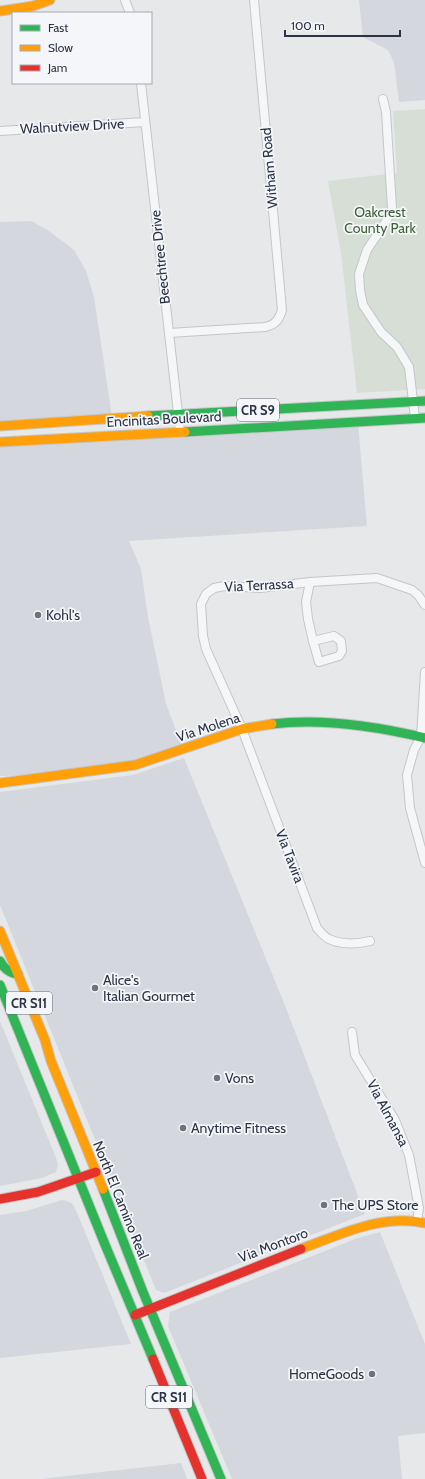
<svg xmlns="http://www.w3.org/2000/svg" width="425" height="1479" font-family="Cabin,sans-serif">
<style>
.built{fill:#d4d7dd}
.green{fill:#d6ded6}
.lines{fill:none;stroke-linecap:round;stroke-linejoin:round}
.street-casing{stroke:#c4c6c8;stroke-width:10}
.fast-casing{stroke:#c4c6c8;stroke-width:11}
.slow-casing{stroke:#c4c6c8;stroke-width:11}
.jam-casing{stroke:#c4c6c8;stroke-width:11}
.street{stroke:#f5f6f7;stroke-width:8}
.fast{stroke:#30b455;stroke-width:9}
.slow{stroke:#ff9f0a;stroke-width:9}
.jam{stroke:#e5322d;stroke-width:9}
.poi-dot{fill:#6c737f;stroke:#f4f6f9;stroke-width:1.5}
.labels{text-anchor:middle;stroke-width:3.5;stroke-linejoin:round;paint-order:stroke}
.shield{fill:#f4f6f9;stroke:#676e7b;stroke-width:1}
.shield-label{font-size:13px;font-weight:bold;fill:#2b3445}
.street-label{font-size:14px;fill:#2b3445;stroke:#f4f6f9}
.park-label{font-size:14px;fill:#3f6138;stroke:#f4f6f9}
.poi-label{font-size:14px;fill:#2b3445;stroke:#f4f6f9;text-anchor:start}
</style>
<rect width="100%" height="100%" fill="#e6e8ea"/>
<g class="built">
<polygon points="359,0 425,0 425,100 399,102 394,62 388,50 363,37"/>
<polygon points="31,221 49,231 74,250 86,271 94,297 112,417 0,423 0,222"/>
<polygon points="358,424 367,526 129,541 141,569 148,617 166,704 182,746 124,764 31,775 0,776 0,446"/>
<polygon points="184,758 284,1003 365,1214 164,1293 156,1290 0,905 0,792 133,775"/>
<polygon points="0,1021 56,1158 58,1165 56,1172 42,1178 0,1186"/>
<polygon points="62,1200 67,1201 73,1204 78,1215 131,1344 0,1358 0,1215 26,1211"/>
<polygon points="380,1232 425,1344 425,1433 398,1436 402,1479 232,1479 168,1326 170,1312 358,1238"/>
<polygon points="181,1463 187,1479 40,1479"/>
</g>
<polygon class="green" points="425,109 425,389 357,393 341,253 328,181 397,173 393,111"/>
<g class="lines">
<g class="street-casing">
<g id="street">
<polyline points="125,0 130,13"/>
<polyline points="141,83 180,431"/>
<polyline points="383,99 386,112 392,208 387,220 367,250 359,274 360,290 363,305 381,332 397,347 409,367 415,418"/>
<polyline points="0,131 145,122"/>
<path d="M169 333 265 327C275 325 279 320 282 310L254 0"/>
<polyline points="310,582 306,602 308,619 313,641"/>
<polygon points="334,636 341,641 342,651 339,656 319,662 313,641"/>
<polyline points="425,672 421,737 414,750 407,775 410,808 425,863"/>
<path d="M370 941C357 944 342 945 329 939 324 937 320 931 317 928L242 729 206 649 203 636 201 604 206 594 214 588 225 586 260 588 310 582 377 578 412 590 418 595 425 605"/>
<polyline points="352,1032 355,1055 395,1120 409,1155 419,1208 417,1221"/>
</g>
</g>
<g class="fast-casing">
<g id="fast">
<polyline points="148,416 425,401"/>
<polyline points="185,432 425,418"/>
<path d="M272 724C323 718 375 726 425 738"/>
<path d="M0 961C4 969 9 973 18 974"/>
<polyline points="0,985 106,1247 153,1359"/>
<polyline points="103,1189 143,1292 221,1479"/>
</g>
</g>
<g class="slow-casing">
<g id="slow">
<polyline points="0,11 33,6 50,0"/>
<polyline points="0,426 148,416"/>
<polyline points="0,442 185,432"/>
<polyline points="0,783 135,765 242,729 272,724"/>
<polyline points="0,931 45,1040 51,1061 103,1189"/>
<path d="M301 1249C341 1234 381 1214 425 1223"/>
</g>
</g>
<g class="jam-casing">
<g id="jam">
<polyline points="0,1199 38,1192 96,1172"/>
<polyline points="135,1315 301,1249"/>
<polyline points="153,1359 202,1479"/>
</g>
</g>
<use href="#street" class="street"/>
<use href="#fast" class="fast"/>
<use href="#slow" class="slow"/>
<use href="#jam" class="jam"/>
</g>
<g class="poi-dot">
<circle cx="38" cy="615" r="4"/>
<circle cx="95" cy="988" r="4"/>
<circle cx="217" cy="1078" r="4"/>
<circle cx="183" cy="1128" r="4"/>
<circle cx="324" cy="1205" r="4"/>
<circle cx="372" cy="1374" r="4"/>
</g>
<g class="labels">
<g class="shield">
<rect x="237" y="399" width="42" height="22" rx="3"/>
<rect x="6" y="992" width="46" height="22" rx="3"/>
<rect x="146" y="1386" width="46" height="22" rx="3"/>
</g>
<g class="shield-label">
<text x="258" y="415">CR S9</text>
<text x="29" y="1008">CR S11</text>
<text x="169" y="1402">CR S11</text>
</g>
<g class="street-label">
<text transform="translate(72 126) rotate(-3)" y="5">Walnutview Drive</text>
<text transform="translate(269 168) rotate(-95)" y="5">Witham Road</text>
<text transform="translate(160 257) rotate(-96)" y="5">Beechtree Drive</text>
<text transform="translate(164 419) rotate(-3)" y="5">Encinitas Boulevard</text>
<text transform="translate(259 585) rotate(-3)" y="5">Via Terrassa</text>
<text transform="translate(208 727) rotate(-18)" y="5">Via Molena</text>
<text transform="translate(290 856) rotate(69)" y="5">Via Tavira</text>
<text transform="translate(388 1113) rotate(62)" y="5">Via Almansa</text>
<text transform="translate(121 1200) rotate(68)" y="5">North El Camino Real</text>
<text transform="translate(273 1245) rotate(-21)" y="5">Via Montoro</text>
</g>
<g class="park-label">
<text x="380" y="217">Oakcrest<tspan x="380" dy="16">County Park</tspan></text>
</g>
<g class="poi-label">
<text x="46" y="620">Kohl's</text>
<text x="103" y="985">Alice's<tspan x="103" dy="16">Italian Gourmet</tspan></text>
<text x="225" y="1083">Vons</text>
<text x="191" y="1133">Anytime Fitness</text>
<text x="332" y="1210">The UPS Store</text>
<text x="364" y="1379" text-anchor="end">HomeGoods</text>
</g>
</g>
<rect x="12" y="12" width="140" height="72" fill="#f4f6f9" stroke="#a4a8b1"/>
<rect x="20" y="25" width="20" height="6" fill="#30b455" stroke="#a4a8b1"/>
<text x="48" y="32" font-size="12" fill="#2b3445">Fast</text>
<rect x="20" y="45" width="20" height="6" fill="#ff9f0a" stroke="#a4a8b1"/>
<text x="48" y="52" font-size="12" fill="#2b3445">Slow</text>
<rect x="20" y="65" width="20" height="6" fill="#e5322d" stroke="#a4a8b1"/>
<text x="48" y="72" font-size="12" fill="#2b3445">Jam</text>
<path d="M285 30v6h115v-6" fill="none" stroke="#2b3445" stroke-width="2"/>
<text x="291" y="30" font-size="12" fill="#2b3445" stroke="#f4f6f9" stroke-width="3" paint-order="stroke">100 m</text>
</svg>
